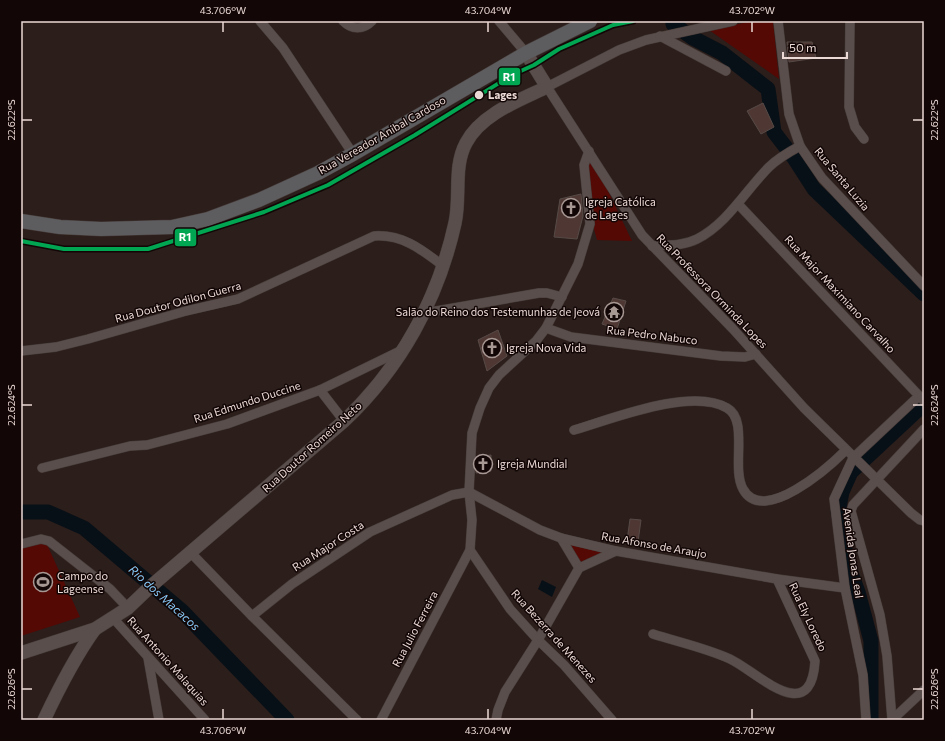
<svg xmlns="http://www.w3.org/2000/svg" width="945" height="741" font-family="Commissioner,sans-serif">
<style>
.green{fill:#540905}
.water{fill:#081017}
.lines{fill:none;stroke-linecap:round;stroke-linejoin:round}
.river{stroke:#081017;stroke-width:15}
.building{fill:#4f3834;stroke:#564a47}
.street-casing{stroke:#463b38;stroke-width:10}
.secondary-casing{stroke:#463b38;stroke-width:14}
.primary-casing{stroke:#463b38;stroke-width:15}
.street{stroke:#594e4b;stroke-width:9}
.secondary{stroke:#594e4b;stroke-width:13}
.primary{stroke:#5d5c5f;stroke-width:14}
.rail-1-casing{stroke:#120706;stroke-width:7}
.rail-1{stroke:#00a651;stroke-width:4}
.ticks{fill:none;stroke:#ebd9d5;stroke-width:1.5}
.stop-dot{fill:#ebd9d5;stroke:#120706;stroke-width:1.5}
.labels{text-anchor:middle;stroke-width:3;stroke-linejoin:round;paint-order:stroke}
.stop-label{font-size:11px;font-weight:bold;fill:#ebd9d5;stroke:#120706;text-anchor:start}
.street-label{font-size:11px;fill:#ebd9d5;stroke:#120706}
.poi-label{font-size:11px;fill:#ebd9d5;stroke:#120706;text-anchor:start}
.water-label{font-size:12px;font-style:italic;fill:#87c9f8;stroke:#120706}
.line-badge{stroke:#120706;stroke-width:1.5}
.badge-label{font-size:11px;text-anchor:middle;font-weight:bold;fill:#fff}
.neatline{fill:none;stroke:#ebd9d5;stroke-width:1.5}
.ticks-label{font-size:10px;text-anchor:middle;fill:#ebd9d5}
</style>
<rect width="100%" height="100%" fill="#2b1e1b"/>
<g class="green">
<polygon points="753,21 773,21 779,79 709,30"/>
<polygon points="589,151 632,241 597,240 584,193"/>
<polygon points="45,540 80,617 21,636 21,547"/>
<polygon points="566,543 611,551 581,565"/>
</g>
<polygon class="water" points="542,580 556,587 552,597 538,589"/>
<g class="lines">
<g class="river">
<polyline points="673,24 693,38 722,53 768,89 774,132 794,158 814,189 924,294"/>
<polyline points="21,512 48,512 84,528 182,611 287,720"/>
<polyline points="871,720 871,641 858,592 848,565 838,512 842,492 851,472 924,404"/>
</g>
</g>
<g class="building">
<polygon points="787,42 812,42 816,58 789,62"/>
<polygon points="763,103 774,127 761,134 747,111"/>
<polygon points="581,194 583,216 577,239 554,237 560,199"/>
<polygon points="613,298 626,301 617,329 602,324"/>
<polygon points="498,330 507,356 487,371 478,340"/>
<polygon points="491,455 491,471 476,473 477,457"/>
<polygon points="630,519 641,520 638,542 627,541"/>
</g>
<g class="lines">
<g class="street-casing">
<g id="street">
<polyline points="260,21 283,48 353,154"/>
<path d="M343 21C352 30 363 30 372 21"/>
<polyline points="499,21 526,53"/>
<polyline points="733,21 646,40 619,50 547,87 642,235 733,329 804,408 911,513 920,520 924,521"/>
<polyline points="778,21 789,114 800,146 822,178 924,286"/>
<polyline points="850,21 849,107 855,127 864,139"/>
<polyline points="660,36 726,71"/>
<polyline points="589,151 584,165 590,224 578,264 546,328 536,341 499,375 489,388 480,408 472,433 469,492 472,520 470,550 510,609 538,640 564,665 612,720"/>
<polyline points="738,204 924,401"/>
<path d="M652 246C667 245 683 246 697 239 727 224 746 190 769 167 778 158 789 152 800 146"/>
<polyline points="425,313 539,293 547,293 562,297"/>
<polyline points="546,328 571,337 721,356 745,357 756,354"/>
<path d="M21 351 56 347 88 339 186 311 238 299 374 236C402 234 421 249 442 265"/>
<polyline points="320,390 344,421"/>
<path d="M574 430C612 419 691 387 727 408 749 420 731 468 743 489 763 526 829 467 846 450"/>
<polyline points="42,468 130,446 147,445 227,424 320,390 402,350"/>
<polyline points="561,538 579,568"/>
<polyline points="21,544 41,539 49,541 110,589 128,608"/>
<polyline points="191,553 252,616 357,720"/>
<polyline points="252,616 292,584 370,532 452,495 469,492 540,530 561,538 616,551 777,579 845,588"/>
<polyline points="113,618 205,720"/>
<path d="M653 634C678 642 706 648 730 659 756 671 811 729 815 661L777 579"/>
<polyline points="148,658 159,720"/>
<polyline points="381,720 470,550"/>
<polyline points="496,720 498,710 505,692 538,640 579,568 616,551"/>
<polyline points="866,720 863,675 845,588 834,499 853,458 919,396"/>
<polyline points="892,720 887,656 880,615 851,511 853,505 924,429"/>
<polyline points="892,720 924,690"/>
</g>
</g>
<g class="secondary-casing">
<g id="secondary">
<path d="M21 653 95 629 128 608 151 586 344 421C400 368 438 300 455 223 461 197 453 167 466 143 481 114 520 100 547 87L526 53"/>
<path d="M44 720C59 688 74 658 95 629"/>
</g>
</g>
<g class="primary-casing">
<polyline id="primary" points="21,221 60,227 101,229 172,227 208,219 259,200 318,173 353,154 526,53 590,21"/>
</g>
<use href="#street" class="street"/>
<use href="#secondary" class="secondary"/>
<use href="#primary" class="primary"/>
<g class="rail-1-casing">
<polyline id="rail-1" points="21,241 64,249 148,249 264,212 328,185 415,135 512,75 534,65 559,49 613,25 633,21"/>
</g>
<use href="#rail-1" class="rail-1"/>
</g>
<path class="ticks" d="M223 22V32M488 22V32M752 22V32M22 120H32M913 120H923M22 405H32M913 405H923M22 689H32M913 689H923M223 709V719M488 709V719M752 709V719"/>
<defs>
<g id="church-ring" transform="scale(1)"><circle r="9.5" fill="#120706" stroke="#a89894" stroke-width="1.5"/><path d="M-1.2-6h2.4v3.5h3.3v2.4h-3.3V6h-2.4V-.1h-3.3v-2.4h3.3Z" fill="#a89894"/></g>
<g id="temple-ring" transform="scale(1)"><circle r="9.5" fill="#120706" stroke="#a89894" stroke-width="1.5"/><path d="M0-6L5-2H3V0L6.5 2.5H4V6H1.5V3h-3V6H-4V2.5H-6.5L-3 0V-2H-5Z" fill="#a89894"/></g>
<g id="stadium-ring" transform="scale(1)"><circle r="9.5" fill="#120706" stroke="#a89894" stroke-width="1.5"/><path d="M0-5a6.5 5 0 1 0 0 10a6.5 5 0 1 0 0-10ZM-3.5-1.8h7v3.6h-7Z" fill="#a89894"/></g>
</defs>
<g fill-rule="evenodd">
<use href="#church-ring" x="571" y="208"/>
<use href="#temple-ring" x="614" y="312"/>
<use href="#church-ring" x="492" y="348"/>
<use href="#church-ring" x="483" y="464"/>
<use href="#stadium-ring" x="43" y="582"/>
</g>
<circle class="stop-dot" cx="479" cy="95" r="5"/>
<g class="labels">
<g class="stop-label">
<text x="488" y="99">Lages</text>
</g>
<g class="street-label">
<text transform="translate(382 135) rotate(-30)" y="4">Rua Vereador Anibal Cardoso</text>
<text transform="translate(842 179) rotate(50)" y="4">Rua Santa Luzia</text>
<text transform="translate(712 291) rotate(46)" y="4">Rua Professora Orminda Lopes</text>
<text transform="translate(840 294) rotate(47)" y="4">Rua Major Maximiano Carvalho</text>
<text transform="translate(178 302) rotate(-15)" y="4">Rua Doutor Odilon Guerra</text>
<text transform="translate(652 335) rotate(7)" y="4">Rua Pedro Nabuco</text>
<text transform="translate(247 402) rotate(-18)" y="4">Rua Edmundo Duccine</text>
<text transform="translate(312 447) rotate(-42)" y="4">Rua Doutor Romeiro Neto</text>
<text transform="translate(654 545) rotate(10)" y="4">Rua Afonso de Araujo</text>
<text transform="translate(328 546) rotate(-33)" y="4">Rua Major Costa</text>
<text transform="translate(853 553) rotate(82)" y="4">Avenida Jonas Leal</text>
<text transform="translate(808 617) rotate(65)" y="4">Rua Ely Loredo</text>
<text transform="translate(415 629) rotate(-62)" y="4">Rua Julio Ferreira</text>
<text transform="translate(554 636) rotate(48)" y="4">Rua Bezerra de Menezes</text>
<text transform="translate(168 661) rotate(48)" y="4">Rua Antonio Malaquias</text>
</g>
<g class="poi-label">
<text x="585" y="206">Igreja Católica<tspan x="585" dy="13">de Lages</tspan></text>
<text x="600" y="316" text-anchor="end">Salão do Reino dos Testemunhas de Jeová</text>
<text x="506" y="352">Igreja Nova Vida</text>
<text x="497" y="468">Igreja Mundial</text>
<text x="57" y="580">Campo do<tspan x="57" dy="13">Lageense</tspan></text>
</g>
<g class="water-label">
<text transform="translate(164 598) rotate(42)" y="4">Rio dos Macacos</text>
</g>
</g>
<g class="line-badge">
<rect x="498" y="67" width="23" height="19" rx="4" fill="#00a651"/>
<rect x="174" y="228" width="23" height="19" rx="4" fill="#00a651"/>
</g>
<g class="badge-label">
<text x="509" y="81">R1</text>
<text x="185" y="241">R1</text>
</g>
<rect width="945" height="741" fill="none" stroke="#120706" stroke-width="44"/>
<path d="M783 52v6h64v-6" fill="none" stroke="#ebd9d5" stroke-width="2"/>
<text x="789" y="52" font-size="12" fill="#ebd9d5" stroke="#120706" stroke-width="3" paint-order="stroke">50 m</text>
<rect x="22" y="22" width="901" height="697" class="neatline"/>
<g class="ticks-label">
<text x="223" y="14">43.706°W</text>
<text x="488" y="14">43.704°W</text>
<text x="752" y="14">43.702°W</text>
<text transform="translate(11 120) rotate(-90)" y="4">22.622°S</text>
<text transform="translate(934 120) rotate(-90)" y="4">22.622°S</text>
<text transform="translate(11 405) rotate(-90)" y="4">22.624°S</text>
<text transform="translate(934 405) rotate(-90)" y="4">22.624°S</text>
<text transform="translate(11 689) rotate(-90)" y="4">22.626°S</text>
<text transform="translate(934 689) rotate(-90)" y="4">22.626°S</text>
<text x="223" y="734">43.706°W</text>
<text x="488" y="734">43.704°W</text>
<text x="752" y="734">43.702°W</text>
</g>
</svg>
